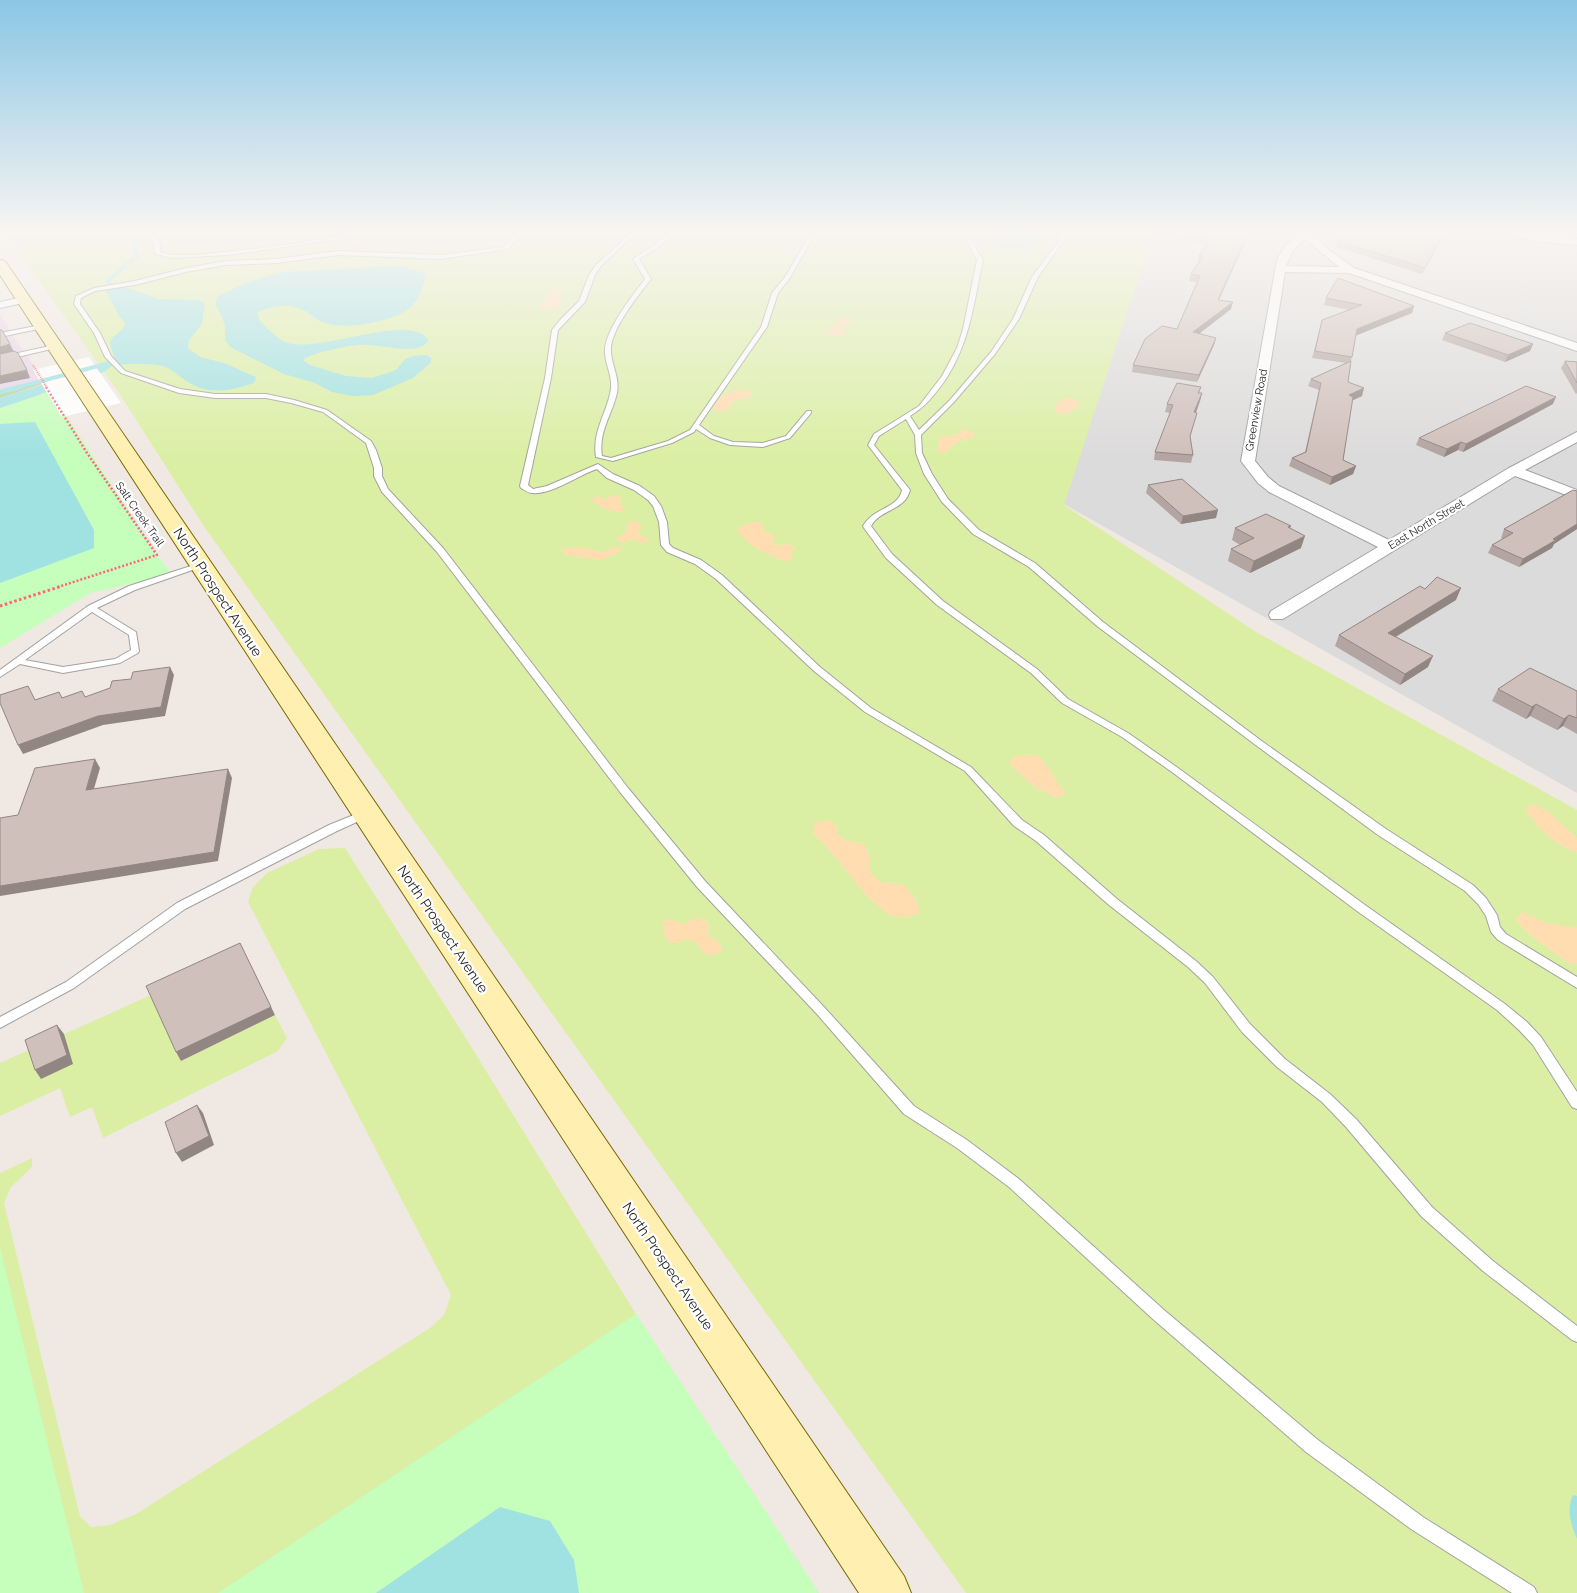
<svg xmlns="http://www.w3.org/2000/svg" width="1577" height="1593" font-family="Raleway,sans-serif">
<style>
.residential{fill:#dcdbdb}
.industrial{fill:#e8d4ea}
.grass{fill:#dbefa4}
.forest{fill:#b5d394}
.sand{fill:#ffddb1}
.park{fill:#c6febb}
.water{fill:#9fe2e1}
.pier{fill:#fff}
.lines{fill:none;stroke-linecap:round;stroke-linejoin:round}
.stream-far1{stroke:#9fe2e1;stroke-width:4}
.stream{stroke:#9fe2e1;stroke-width:5}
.lane-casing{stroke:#a2a2a2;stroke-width:2}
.street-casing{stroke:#a2a2a2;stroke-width:2}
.secondary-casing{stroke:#796900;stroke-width:2}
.path-far2{stroke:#ff647a;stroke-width:2;stroke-dasharray:1 1;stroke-linecap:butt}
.path-far1{stroke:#ff647a;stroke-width:2.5;stroke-dasharray:2 2;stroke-linecap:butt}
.path{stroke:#ff647a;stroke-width:3;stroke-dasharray:2.5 2.5;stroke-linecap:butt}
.lane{fill:#fff;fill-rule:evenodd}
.street{fill:#fff;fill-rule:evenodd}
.secondary{fill:#fff0b1;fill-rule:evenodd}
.wall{fill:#b3a5a1}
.shaded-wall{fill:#928683}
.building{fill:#d0c0bb;stroke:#928683}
.labels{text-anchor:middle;stroke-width:4.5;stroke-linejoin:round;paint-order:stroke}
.far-street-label{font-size:11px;fill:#1e1e1e;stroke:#fff}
.street-label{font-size:14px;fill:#1e1e1e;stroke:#fff}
</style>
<rect width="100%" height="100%" fill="#f0e8e3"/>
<polygon class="residential" points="1153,233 1577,233 1577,793 1062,503"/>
<polygon class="industrial" points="0,314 17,343 29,357 40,381 0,390"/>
<g class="grass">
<polygon points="5,233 1153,233 1064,505 1256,632 1577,810 1577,1593 966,1593 203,525 121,396"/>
<polygon points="345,848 462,1032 636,1314 819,1593 46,1593 0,1403 0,1173 32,1158 32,1167 11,1187 4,1203 80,1516 91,1527 110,1525 136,1514 430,1328 444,1315 451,1295 248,902 253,887 267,873 319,849"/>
<polygon points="151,995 181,1061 275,1015 287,1038 278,1051 103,1138 92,1107 70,1117 60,1088 0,1116 0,1063"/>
</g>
<polygon class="forest" points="40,381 42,384 0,398 0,390"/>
<g class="sand">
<polygon points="366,237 376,244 374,247 360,248 342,243 344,241"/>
<polygon points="558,288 562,291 559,308 548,310 538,307 547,299 545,295 548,291"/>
<polygon points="843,317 850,317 853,319 842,327 846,336 825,334"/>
<path d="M743 390 751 392 752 396 733 402 728 410 719 412 713 410C716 395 730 391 743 390Z"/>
<path d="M1065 398 1075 399 1080 403 1072 412 1061 414 1054 411C1055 403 1058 401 1065 398Z"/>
<path d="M966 429 974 433V437C969 438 963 439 958 442 949 447 950 455 938 452L937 449 939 446 938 441 941 437 957 435 960 431Z"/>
<polygon points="615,495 621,498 622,501 619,505 623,507 625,511 618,512 602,508 597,502 590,502 590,500 598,496 603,499"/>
<polygon points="636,521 640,524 641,528 637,534 647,538 647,542 640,543 635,539 625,542 615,540 627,530 628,522"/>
<path d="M755 522 764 523 761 528 776 537 772 541 776 546C783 544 790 543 796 548L791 551 792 558 787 562C769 555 747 547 737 529L746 524Z"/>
<polygon points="617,546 622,548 619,552 602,560 566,555 560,549 578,547 604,552"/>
<path d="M1037 755C1051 768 1055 781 1066 794L1056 798C1038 789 1021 779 1009 762L1016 756Z"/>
<path d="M1532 804 1548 811 1577 838V852C1556 847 1536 826 1525 809Z"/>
<path d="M827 820 836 825 837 834 845 840 864 844 869 855 870 873 881 882 904 885 915 899 920 913C912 917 899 919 890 915 861 898 839 855 813 834L814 823Z"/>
<path d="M1523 912C1543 923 1554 926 1577 927V964H1570L1530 935 1515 919Z"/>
<polygon points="695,918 706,920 709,927 707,936 718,941 723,950 711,956 702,952 697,943 687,939 678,943 669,942 663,933 663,921 674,920 682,924"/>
</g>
<g class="park">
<polygon points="50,391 157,555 173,575 90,593 0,648 0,408"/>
<polygon points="0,1248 84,1593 0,1593"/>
<polygon points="636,1314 819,1593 218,1593"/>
</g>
<g class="water">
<path d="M979 233H1050C1046 237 1042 239 1037 242 1016 253 997 252 979 233Z"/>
<path d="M391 266 405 267 426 274V276C423 285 420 298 414 304 398 322 346 330 325 323 319 321 314 317 308 313 293 302 272 305 257 313 259 321 261 322 267 328 273 333 278 339 285 342 316 355 411 311 428 340L427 343C412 356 379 343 358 345 340 347 322 351 305 358L304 361 310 365 346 376 372 378 396 370 405 359 414 356 426 355 431 358V362L426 367 413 378 373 395 352 396 332 392 315 383 284 374 230 347 225 340V325L218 309 215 305 218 296C238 286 261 276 283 272Z"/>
<path d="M122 286 158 299 199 300 205 303 202 324 189 340 188 348 200 357 224 363 256 377 254 383C230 391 208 396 185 380 176 374 169 365 156 365 145 364 120 363 110 367 108 368 107 370 104 372 96 376 84 377 75 381 50 391 26 400 0 408V398L103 365 114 356 110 344 111 339 124 328 125 323 119 316 105 289Z"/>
<polygon points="35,422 94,530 94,548 0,583 0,424"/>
<path d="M1573 1495 1577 1496V1539C1571 1525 1566 1509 1573 1495Z"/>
<polygon points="500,1507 550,1521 574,1560 579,1593 376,1593"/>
</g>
<polygon class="pier" points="89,357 121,403 62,417 33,370"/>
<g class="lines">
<g class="stream-far1">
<polyline points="114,292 108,281 137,256 134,240 125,233"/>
<polyline points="15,388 113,362"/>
</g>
<polyline class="stream" points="0,392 20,387"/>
<g class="lane-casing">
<g id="lane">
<polygon points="182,233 200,233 156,237 160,244 160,252 172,255 196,255 264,248 363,233 384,233 228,255 172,258 156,254 151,235"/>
<polygon points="516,233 521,233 508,249 441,259 339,255 276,263 226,265 186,272 135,285 95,291 81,298 80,304 100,333 111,356 125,371 180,389 215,394 266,394 294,400 327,410 371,441 376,450 382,468 382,476 388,489 443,548 628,788 705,881 824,1007 914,1106 967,1140 1019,1179 1164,1310 1318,1440 1423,1517 1534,1587 1537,1593 1512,1593 1411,1529 1306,1452 1154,1320 1009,1187 957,1148 904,1114 816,1013 697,887 620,792 437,552 382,492 374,476 374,468 366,443 323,412 291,403 266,398 215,398 179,393 121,373 105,357 94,333 74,304 76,296 94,288 135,281 186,268 226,261 276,259 339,251 441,255 504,247"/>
<path d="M631 233H635L600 267 595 275 585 302 558 330 551 378 528 485 533 489 547 486 598 464 613 474 640 486 654 496 661 506 667 522 669 544 673 548 701 560 722 575 820 667 871 708 971 767 1022 820 1044 835 1117 899 1196 961 1213 977 1250 1024 1285 1059 1330 1094 1356 1119 1432 1207 1493 1261 1577 1326V1342L1572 1340 1483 1271 1422 1217 1346 1127 1322 1102 1277 1067 1242 1032 1205 983 1188 967 1109 905 1036 841 1014 826 965 771 865 712 814 671 716 579 695 564 667 552 661 545 659 522 653 506 648 500 634 490 607 478 597 469C578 475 552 495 532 493 528 493 525 490 521 488L520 486 545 378 552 330 560 320 579 301 589 275 596 265Z"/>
<path d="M670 233H674L660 246 639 259 651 279C638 296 609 331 611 352 612 367 620 378 617 393 612 415 598 432 602 456L611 458 668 441 690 430 761 327 772 293 785 277 811 233H815L790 278 778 293 767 327 699 425 714 436 733 442 763 443 786 436 807 411H811V413L790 438 763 447 730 445 710 438 696 429 694 432 672 443 613 461 596 457C592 433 605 416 610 394 614 378 606 368 605 353 603 332 633 295 645 279L633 259 656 244Z"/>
<path d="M963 233H967L983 260C973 307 969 351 938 390 929 401 923 408 910 416L919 430 950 400 991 352 1013 319 1032 277 1065 233H1069L1038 277 1019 319 995 354 954 402 921 435 922 453 932 474 948 499 979 530 1035 563 1103 622 1263 742 1386 829 1473 885 1486 898 1497 915 1500 927 1506 934 1577 977V988L1498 940 1491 932 1486 916 1478 904 1465 891 1378 835 1257 746 1097 626 1029 567 973 534 942 502 924 474 916 453 915 435 906 419 879 436 874 445 910 490C905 511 880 509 871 526L892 554 943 601 1037 669 1068 699 1128 733 1178 768 1365 905 1505 1004 1527 1022 1541 1037 1577 1092V1109L1572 1107 1533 1045 1519 1030 1497 1010 1357 911 1172 772 1122 737 1062 703 1031 673 937 605 886 558 864 528 863 526C874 507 898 509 902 490L868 445 874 434 919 406 942 376 957 348 963 329 977 260Z"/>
<polygon points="41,325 44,327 43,328 0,337 0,333"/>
<polygon points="54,345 57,347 56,348 0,361 0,357"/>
<path d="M197 564H200L204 566 135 590 97 608 136 632 139 651 138 653 120 663 63 673 20 664 0 677V670L88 606 129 586ZM92 612 129 635 131 650 115 659 63 667 25 660Z"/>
<polygon points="366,810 370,812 371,814 370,816 337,831 185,909 74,988 0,1028 0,1017 66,982 177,903 329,825"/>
</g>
</g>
<g class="street-casing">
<g id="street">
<path d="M1300 233H1311L1329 250 1354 268 1577 343V351L1349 273 1285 272 1255 461 1268 477 1279 486 1389 540 1509 468 1577 432V442L1525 470 1577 490V499L1515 476 1283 619H1271L1269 615 1271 611 1378 547 1269 492 1258 483 1241 461 1277 260 1285 246ZM1305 239 1339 267 1286 266 1293 250Z"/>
<polygon points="1507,233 1525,233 1577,239 1577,245 1542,242 1509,235"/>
<polygon points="23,297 29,300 27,302 0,308 0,302"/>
</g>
</g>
<g class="secondary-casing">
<polygon id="secondary" points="0,260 5,261 7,264 904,1576 911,1593 859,1593 0,275"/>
</g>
<polyline class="path-far2" points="33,365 47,388"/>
<polyline class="path-far1" points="46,387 87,453 157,555 58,587"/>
<polyline class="path" points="0,606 62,586"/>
<use href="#lane" class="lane"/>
<use href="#street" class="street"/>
<use href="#secondary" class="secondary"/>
</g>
<g class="wall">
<polygon points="1249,233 1219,300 1231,309 1199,334 1216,338 1214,345 1197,382 1132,372 1133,365 1177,329 1197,282 1189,281 1191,274 1199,262 1198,262 1199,256 1206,244 1181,240 1182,234"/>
<polygon points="1339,233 1395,238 1445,233 1422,274 1336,247"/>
<polygon points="1326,298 1414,306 1412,313 1356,335 1351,361 1348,382 1362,396 1353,400 1343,460 1356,466 1353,474 1330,485 1289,466 1292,458 1305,452 1319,390 1308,386 1311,379 1346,363 1312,358 1322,320 1349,310 1324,305"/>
<polygon points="1445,333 1533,344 1530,351 1505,362 1442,340"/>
<polygon points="1565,361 1577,362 1577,393 1576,394 1561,368"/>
<polygon points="1201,387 1199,393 1202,393 1200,401 1196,413 1197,413 1190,437 1193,455 1191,463 1154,460 1155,452 1170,413 1165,412 1167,404"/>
<polygon points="1553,404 1463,452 1458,450 1444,457 1416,445 1419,438"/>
<polygon points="1148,485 1216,518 1181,524 1146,493"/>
<polygon points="1577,491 1577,529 1554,544 1552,548 1519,567 1488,553 1492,545 1503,539 1501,538 1504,529"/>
<polygon points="1291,526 1290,528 1301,548 1250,573 1228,561 1231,549 1240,545 1232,540 1235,528"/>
<polygon points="1425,589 1456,600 1396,637 1428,667 1400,685 1335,646 1339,635"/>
<polygon points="1498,689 1577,691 1577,734 1563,726 1557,730 1530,716 1526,719 1492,701"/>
</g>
<g class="shaded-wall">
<polygon points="1248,233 1249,233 1216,306 1218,300"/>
<polygon points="1444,233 1445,233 1422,274 1425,268"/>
<polygon points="1233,302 1231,309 1192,339 1193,332"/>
<polygon points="1414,306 1412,313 1355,336 1357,329"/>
<polygon points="1216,338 1214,345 1197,382 1199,375"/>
<polygon points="10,344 14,352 0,355 0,347"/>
<polygon points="1533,344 1530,351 1505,362 1508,355"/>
<polygon points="27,370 30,378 0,384 0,376"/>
<polygon points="1364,388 1362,396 1347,403 1349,395"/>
<polygon points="1202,393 1200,401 1193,420 1194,412"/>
<polygon points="1556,397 1553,404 1463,452 1466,444"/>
<polygon points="1461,442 1458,450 1444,457 1447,449"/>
<polygon points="1356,466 1353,474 1330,485 1332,477"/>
<polygon points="1218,510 1216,518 1181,524 1183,516"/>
<polygon points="1577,524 1577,529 1554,544 1552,548 1519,567 1523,559"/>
<polygon points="1305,536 1301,548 1250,573 1254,561"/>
<polygon points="1461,588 1456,600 1383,644 1388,633"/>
<polygon points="1433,656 1428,667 1400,685 1405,674"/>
<polygon points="170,667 174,675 165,716 103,725 23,754 18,745"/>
<polygon points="1536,704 1530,716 1526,719 1532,707"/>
<polygon points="1569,715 1563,726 1557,730 1564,719"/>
<polygon points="95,759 100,768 91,799 86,790"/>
<polygon points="228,769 232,778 218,861 0,896 0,886"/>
<polygon points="240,943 275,1015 181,1061 176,1052"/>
<polygon points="57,1025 64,1034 73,1064 41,1079 35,1070"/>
<polygon points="197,1105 203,1113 214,1145 182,1162 176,1153"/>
</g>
<g class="building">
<polygon points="1187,233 1248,233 1218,300 1233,302 1193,332 1216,338 1199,375 1133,365 1145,339 1162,326 1177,329 1200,276 1191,274 1203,256 1199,256 1210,238 1182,234"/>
<polygon points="1339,233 1395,238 1398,233 1444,233 1425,268 1338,241"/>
<polygon points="1338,278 1414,306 1357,329 1352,357 1315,351 1322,320 1362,305 1326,298"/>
<polygon points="1470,323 1533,344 1508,355 1445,333"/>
<polygon points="0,330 2,330 10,344 0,347"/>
<polygon points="14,351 18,353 27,370 0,376 0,354"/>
<polygon points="1351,361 1348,382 1364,388 1349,395 1353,397 1343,460 1356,466 1332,477 1292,458 1306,452 1321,383 1311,379"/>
<polygon points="1565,361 1577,362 1577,383"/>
<polygon points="1177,383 1201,387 1198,393 1202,393 1194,412 1197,413 1190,436 1193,455 1155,452 1173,405 1167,404"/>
<polygon points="1526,386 1556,397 1466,444 1461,442 1447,449 1419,438"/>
<polygon points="1182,479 1218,510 1183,516 1148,485"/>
<polygon points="1573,490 1577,491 1577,524 1553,539 1556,540 1523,559 1492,545 1513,533 1504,529"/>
<polygon points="1266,514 1291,526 1288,527 1305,536 1254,561 1231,549 1254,538 1235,528"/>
<polygon points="1437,577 1461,588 1388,633 1433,656 1405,674 1339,635 1420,586 1425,589"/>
<polygon points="170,667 161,707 98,716 18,745 0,703 0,695 28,686 35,700 59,692 62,698 82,691 85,697 110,688 112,681 131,679 133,672"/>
<polygon points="1530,668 1577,691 1577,718 1569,715 1564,719 1536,704 1532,707 1498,689"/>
<polygon points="95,759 86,790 228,769 214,852 0,886 0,818 18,815 35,768"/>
<polygon points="240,943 271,1007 176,1052 146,986"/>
<polygon points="57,1025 67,1055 35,1070 25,1040"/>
<polygon points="197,1105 209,1136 176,1153 165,1122"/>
</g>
<linearGradient id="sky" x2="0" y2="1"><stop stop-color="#8bc6e5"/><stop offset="0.51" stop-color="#f8f5f2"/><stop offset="1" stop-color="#f8f5f2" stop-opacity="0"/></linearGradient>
<rect width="1577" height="456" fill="url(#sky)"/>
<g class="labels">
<g class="far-street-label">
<text transform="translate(1256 410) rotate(-80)" y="4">Greenview Road</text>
<text transform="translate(140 514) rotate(55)" y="4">Salt Creek Trail</text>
<text transform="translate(1426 524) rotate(-31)" y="4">East North Street</text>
</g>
<g class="street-label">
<text transform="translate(218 592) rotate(57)" y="5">North Prospect Avenue</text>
<text transform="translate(443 929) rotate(56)" y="5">North Prospect Avenue</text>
<text transform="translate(668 1266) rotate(56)" y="5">North Prospect Avenue</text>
</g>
</g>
</svg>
